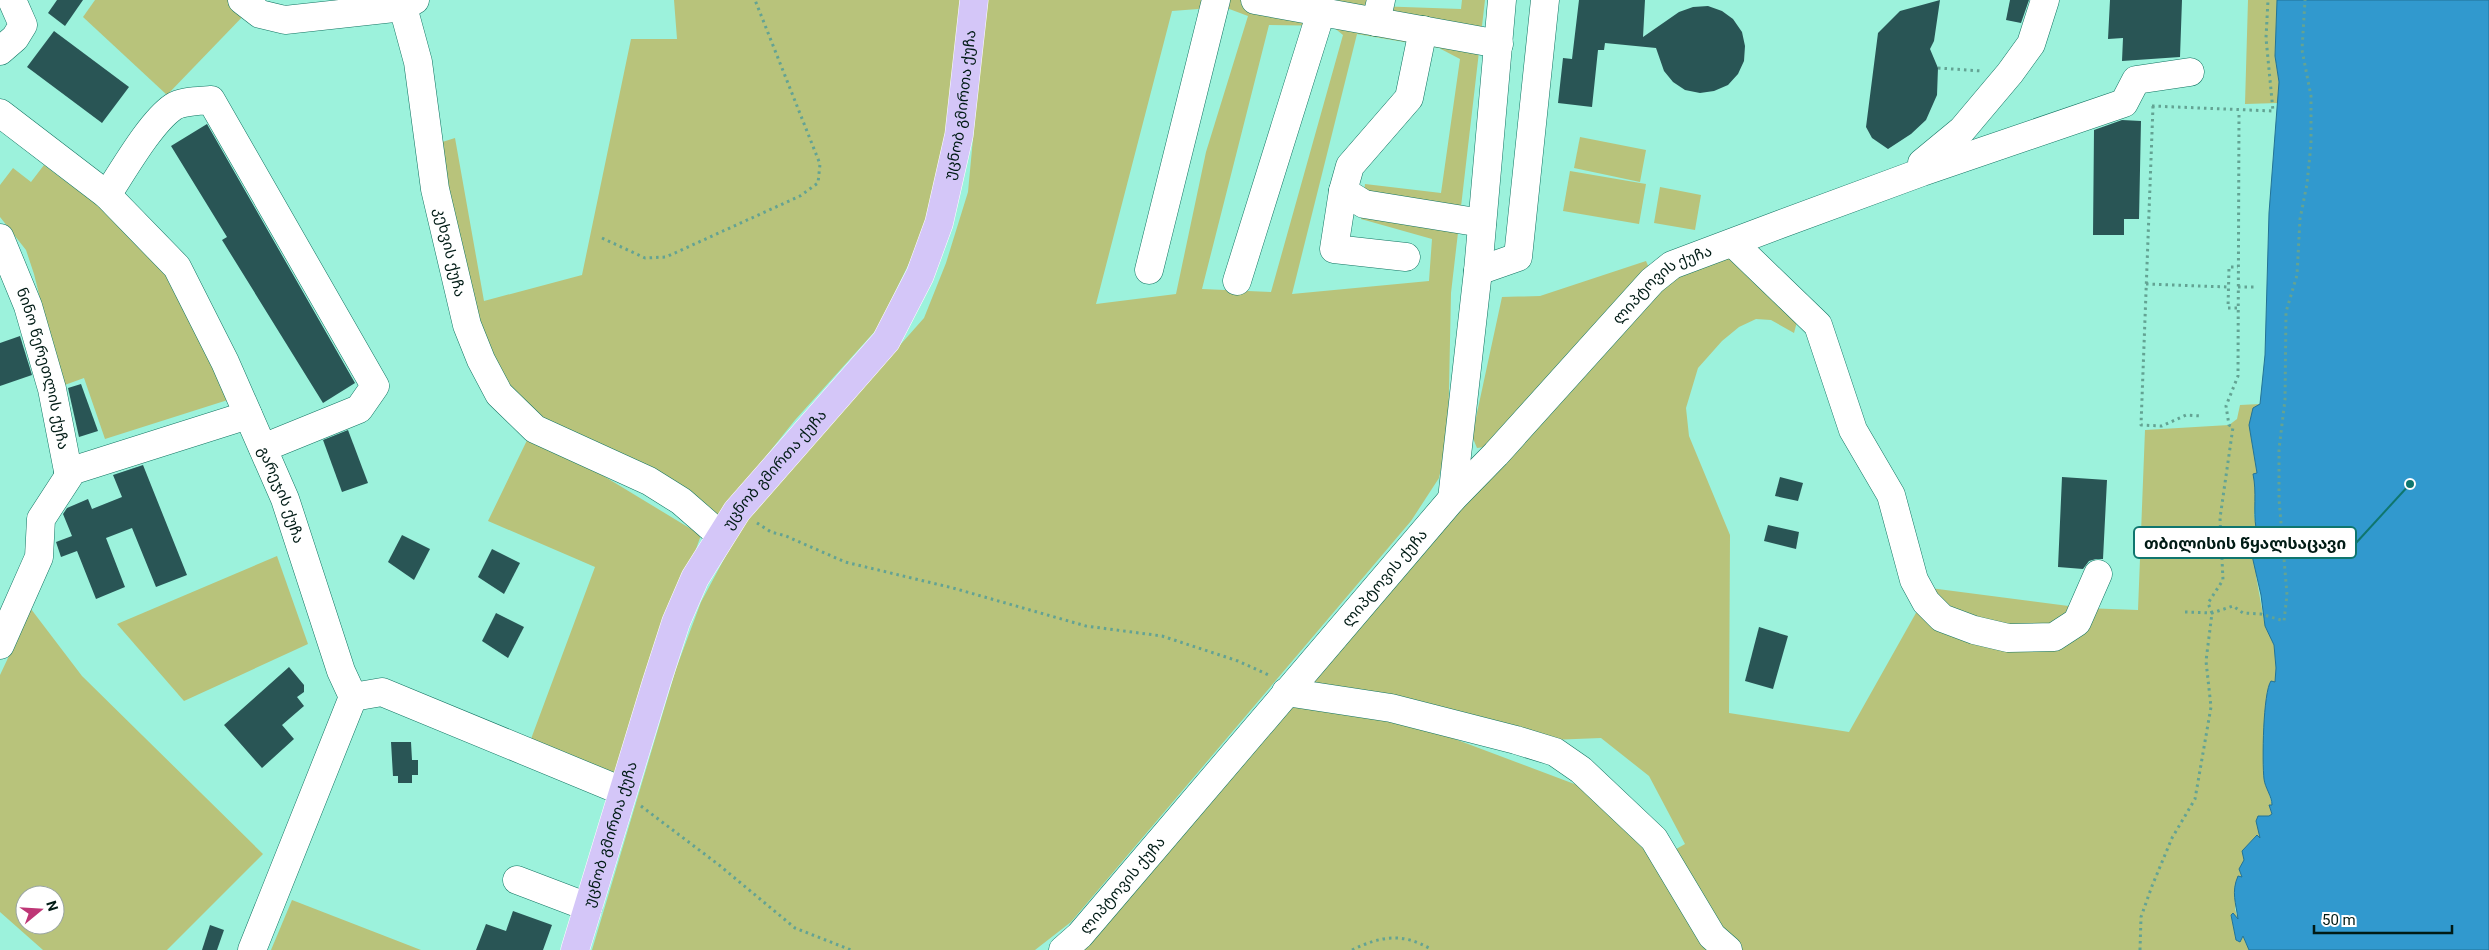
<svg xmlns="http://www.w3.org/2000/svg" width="2489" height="950" font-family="Roboto,'Noto Sans Georgian',sans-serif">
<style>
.green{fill:#b8c37b;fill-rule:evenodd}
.water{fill:#3199ce;stroke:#237396}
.building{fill:#295555}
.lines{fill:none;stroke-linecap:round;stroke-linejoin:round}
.minor-casing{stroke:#117462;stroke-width:29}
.major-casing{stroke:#fff;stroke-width:29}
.path{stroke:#63a393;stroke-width:3;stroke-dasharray:2.5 4;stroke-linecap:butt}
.minor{stroke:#fff;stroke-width:28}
.major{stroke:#d4c6f8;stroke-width:28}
.labels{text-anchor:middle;stroke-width:5;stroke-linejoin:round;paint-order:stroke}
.street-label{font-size:15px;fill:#011b15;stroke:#fff}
.leader{fill:none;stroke:#0f766e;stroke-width:2}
.callout-dot{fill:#0f766e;stroke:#fff;stroke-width:2}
.callout{fill:#fff;stroke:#0f766e;stroke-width:2}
.callout-label{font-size:16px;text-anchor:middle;font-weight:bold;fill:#011b15}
</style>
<rect width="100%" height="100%" fill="#9cf2dc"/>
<g class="green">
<polygon points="95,0 236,0 248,11 167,95 83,17"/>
<polygon points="674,0 964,0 956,84 934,198 918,245 877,329 795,420 715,520 558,433 507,392 477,328 439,143 455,138 484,301 582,275 631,39 677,39"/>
<path d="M986 0H1375V6L1461 9 1462 0H1485L1451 293 1448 436 1439 478 1411 521 1071 922 1035 950H592L676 669 701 602 745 520 924 318 946 263 968 192ZM1224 7 1248 16 1206 152 1176 294 1096 304 1172 11ZM1269 25 1332 26 1343 35 1271 292 1202 289ZM1357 34 1439 48 1460 59 1441 193 1365 184 1361 219 1432 239 1429 281 1292 294Z"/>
<polygon points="2248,0 2277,0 2275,56 2279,82 2278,103 2245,104"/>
<polygon points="1580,137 1646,150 1640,182 1574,168"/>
<polygon points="44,165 140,237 172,271 234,398 105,439 84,378 62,386 34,274 26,250 0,217 0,185 13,168 31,182"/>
<polygon points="1570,171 1646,184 1639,224 1563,211"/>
<polygon points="1660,187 1701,195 1695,230 1654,223"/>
<polygon points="1732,256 1798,318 1794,333 1771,320 1756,319 1739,327 1722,341 1698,368 1686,408 1689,436 1730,535 1729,713 1849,732 1930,588 2084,608 2138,610 2145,430 2229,425 2237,419 2240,405 2260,404 2249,424 2257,473 2253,474 2256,489 2254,515 2256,528 2256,576 2265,626 2274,645 2276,668 2268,790 2272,805 2269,805 2272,814 2260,839 2239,869 2242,877 2235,909 2238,919 2231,915 2236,940 2240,942 2243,936 2249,950 1080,950 1285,704 1407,721 1585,788 1655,861 1685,844 1649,776 1601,738 1550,740 1315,687 1313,678 1657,284"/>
<polygon points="1646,261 1649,268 1493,446 1477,448 1472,436 1502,297 1540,296"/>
<polygon points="531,432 701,535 616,777 528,747 595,567 488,521"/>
<polygon points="277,556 308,644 184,701 117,624"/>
<path d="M31 609 82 676 263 854 167 950H43L0 912V675ZM25 895H55V925H25Z"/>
<polygon points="292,900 421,950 271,950"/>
</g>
<path class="water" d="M2277 0H2489V950H2249L2243 936 2240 942 2236 940 2231 915 2233 913 2238 919C2236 903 2231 892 2238 876L2242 877 2239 869 2244 860 2242 851 2257 835 2260 838 2256 821 2258 816H2269L2272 814 2269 805H2272C2272 796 2265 788 2264 779 2262 762 2263 692 2271 681L2275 682 2276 668 2274 645 2265 626 2261 595 2248 538 2256 528C2253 510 2257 493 2253 474L2257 473 2249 425 2253 408 2260 404 2265 355 2269 213 2279 82 2275 56Z"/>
<g class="building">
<polygon points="57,0 83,0 65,26 48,13"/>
<polygon points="1579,0 1645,0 1643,37 1679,12 1693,7 1708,6 1722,11 1733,19 1742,32 1745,46 1744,61 1738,74 1728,85 1714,91 1700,93 1685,90 1673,82 1664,71 1656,48 1605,43 1604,50 1598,50 1592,107 1558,103 1563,58 1572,59"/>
<polygon points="1940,0 1934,41 1930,49 1938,68 1937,95 1926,120 1911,134 1888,149 1872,138 1866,127 1878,33 1900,11"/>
<polygon points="2010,0 2029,0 2021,23 2006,20"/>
<polygon points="2110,0 2182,0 2180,57 2122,61 2123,38 2108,39"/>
<polygon points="54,31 129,87 102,123 27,67"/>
<polygon points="2122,120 2141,121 2139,219 2124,219 2124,235 2093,235 2094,130"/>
<polygon points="207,124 355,383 323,403 222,240 227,237 171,146"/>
<polygon points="20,336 32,375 0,386 0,343"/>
<polygon points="81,384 98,431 79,437 68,388"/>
<polygon points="348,430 368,483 342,492 323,440"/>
<polygon points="143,465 187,575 156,587 132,528 106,538 125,587 96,599 77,551 61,557 56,542 72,536 63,514 67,508 88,499 92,509 122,497 113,475"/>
<polygon points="1780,477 1803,483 1798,501 1775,496"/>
<polygon points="2062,477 2107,480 2103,559 2096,559 2089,561 2083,569 2058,567"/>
<polygon points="1768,525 1799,532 1796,549 1764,541"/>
<polygon points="402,535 430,549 414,580 388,562"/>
<polygon points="492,549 520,563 504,594 478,577"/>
<polygon points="496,613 524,627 508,658 482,641"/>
<polygon points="1759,627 1788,636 1773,689 1745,681"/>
<polygon points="289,667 304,685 304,692 297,697 304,706 282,725 294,739 262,768 224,725"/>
<polygon points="391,742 411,742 412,760 418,760 418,775 412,775 412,783 398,783 398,776 393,776"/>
<polygon points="513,911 552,925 543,950 476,950 486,924 506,931"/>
<polygon points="210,925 224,930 217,950 202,950"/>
</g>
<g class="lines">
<g class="minor-casing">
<g id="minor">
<polyline points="242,0 260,14 285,20 403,7 415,0"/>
<polyline points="1255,0 1499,44"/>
<path id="s1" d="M403 7 418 62 435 189 467 325 481 360 499 394 535 429 649 481 681 501 720 535"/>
<polyline points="1376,22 1381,0"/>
<polyline points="0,51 15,38 23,25 12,0"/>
<path id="s2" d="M0 113 107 195 177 267 225 362 285 499 341 671 353 697 252 950"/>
<polyline points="1922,171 1922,163 1962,130 2010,73 2031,44 2045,0"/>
<polyline points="1343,191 1364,204 1482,223"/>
<path d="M107 195C123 171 150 123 173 107 182 101 199 101 211 100L375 386 359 409 263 448"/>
<path id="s3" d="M0 238 28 306 52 389 69 476 41 519 39 557 0 645"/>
<polyline points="1733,243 1818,325 1853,430 1891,495 1914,580 1926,602 1942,618 1974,630 2008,638 2054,637 2077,622 2098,574"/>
<polyline points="1406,257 1334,249 1343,191 1350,166 1409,98 1423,30"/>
<polyline points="1149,270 1216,0"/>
<polyline points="1478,271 1518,257 1545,0"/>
<polyline points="1237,281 1321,12"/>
<polyline points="68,472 248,415"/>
<polyline points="1452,499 1478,271 1502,0"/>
<polyline points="1286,692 1391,708 1516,740 1555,752 1581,770 1654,839 1712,936 1728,950"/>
<polyline points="353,697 382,692 622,791"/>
<polyline points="517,880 588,907"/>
<path id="s4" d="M1063 950 1080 935 1452 499 1496 454 1652 281 1672 265 1781 224 1922 172 2124 103 2136 80 2190 72"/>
</g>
</g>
<g class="major-casing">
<g id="major">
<path id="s5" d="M575 950 656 684 676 622 695 578 737 511 886 341 920 275 939 223 959 135 974 0"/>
</g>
</g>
<g class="path">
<polyline points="1938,68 1982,71"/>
<polyline points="2152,106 2273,111 2266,38 2268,0"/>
<polyline points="2153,106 2141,425 2162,426 2186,415 2202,416"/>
<polyline points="602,238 645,258 666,257 800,196 818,183 820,164 755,0"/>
<polyline points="2146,284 2228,287"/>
<polyline points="2238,287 2254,287"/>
<polyline points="2237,308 2228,308 2229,267 2238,267"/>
<polyline points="757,523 771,532 786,536 845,562 953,588 1086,626 1162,636 1238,661 1271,676"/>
<polyline points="2185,612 2212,613 2233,606 2243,613 2261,614 2284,621 2287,595 2279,499 2279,449 2285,400 2286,312 2297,275 2300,219 2307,184 2311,144 2311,96 2302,50 2305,0"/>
<polyline points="641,806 719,865 795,928 851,950"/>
<path d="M1352 950C1381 936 1403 932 1432 950"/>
<polyline points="2140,950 2141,917 2152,886 2172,838 2195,799 2211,707 2206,661 2212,613 2208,603 2223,580 2220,518 2233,427 2229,425 2226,406 2238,376 2239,111"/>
</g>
<use href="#minor" class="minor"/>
<use href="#major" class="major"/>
</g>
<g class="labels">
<g class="street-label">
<text dy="5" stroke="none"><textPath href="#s5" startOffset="946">უცნობ გმირთა ქუჩა</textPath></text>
<text dy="5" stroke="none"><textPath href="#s1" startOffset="250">კეხვის ქუჩა</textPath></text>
<text dy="5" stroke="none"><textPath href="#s4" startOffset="898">ლიპტოვის ქუჩა</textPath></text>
<text dy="5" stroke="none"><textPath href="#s3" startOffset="138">ნინო წერეთლის ქუჩა</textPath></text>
<text dy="5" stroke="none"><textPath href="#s5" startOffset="526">უცნობ გმირთა ქუჩა</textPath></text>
<text dy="5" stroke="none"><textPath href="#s2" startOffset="486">გარეჯის ქუჩა</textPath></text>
<text dy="5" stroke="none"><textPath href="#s4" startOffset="492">ლიპტოვის ქუჩა</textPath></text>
<text dy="5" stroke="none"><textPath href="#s5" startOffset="121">უცნობ გმირთა ქუჩა</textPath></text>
<text dy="5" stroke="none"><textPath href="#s4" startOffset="88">ლიპტოვის ქუჩა</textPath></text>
</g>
</g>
<path class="leader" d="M2410 484L2356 543"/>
<circle class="callout-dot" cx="2410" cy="484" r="5"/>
<rect class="callout" x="2134" y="527" width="222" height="31" rx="5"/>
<g class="callout-label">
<text x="2245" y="549">თბილისის წყალსაცავი</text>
</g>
<g transform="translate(40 910) rotate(72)"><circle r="24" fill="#ffffff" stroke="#99a4a1"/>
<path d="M0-4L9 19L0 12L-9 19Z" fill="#be3676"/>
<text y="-8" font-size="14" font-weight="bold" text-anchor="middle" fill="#011b15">N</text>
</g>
<path d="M2314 925v8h138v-8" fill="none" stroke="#011b15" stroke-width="2.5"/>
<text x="2322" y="925" font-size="15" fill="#011b15" stroke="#ffffff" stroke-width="4" paint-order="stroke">50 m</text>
</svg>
